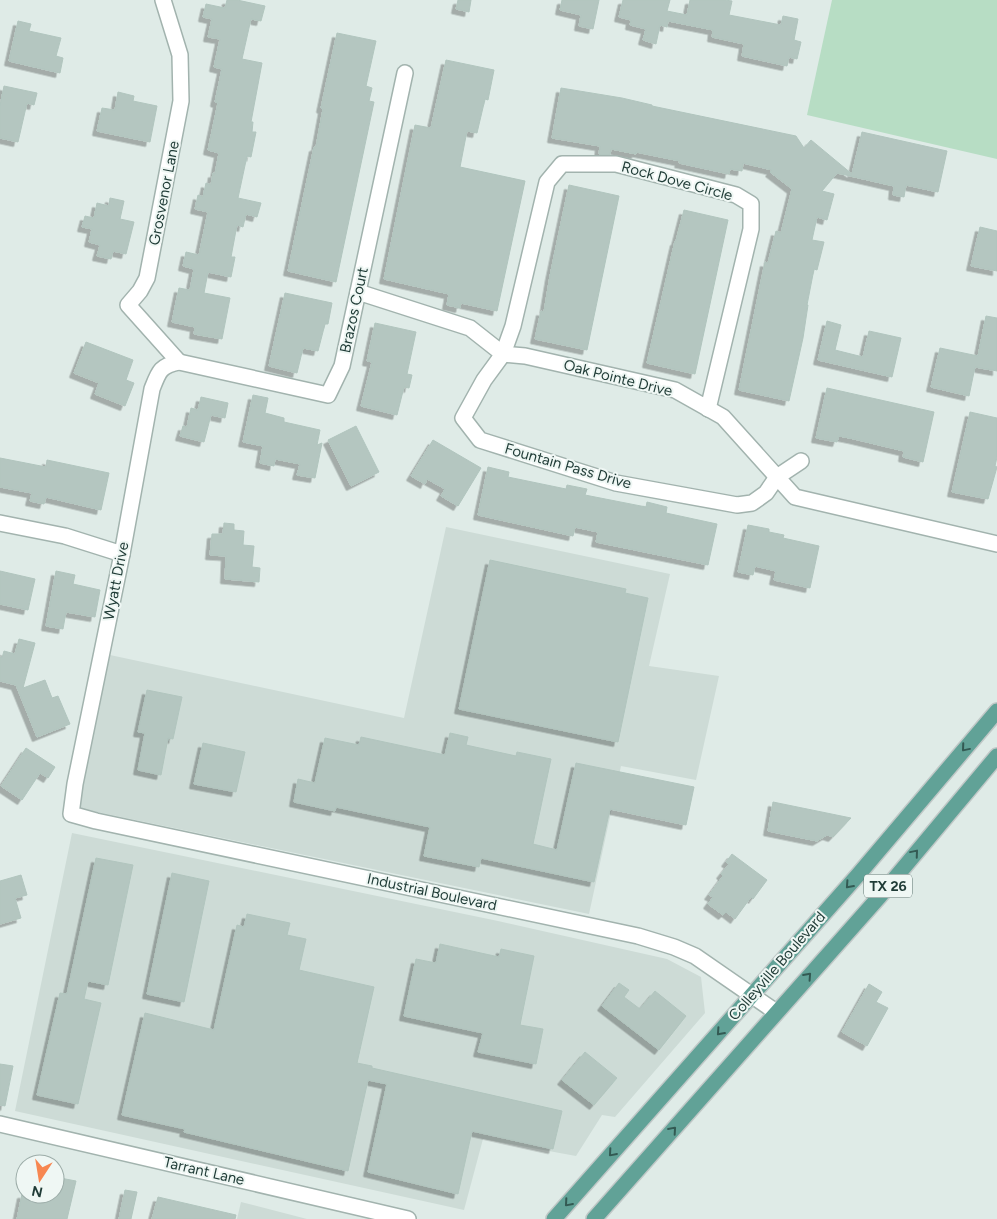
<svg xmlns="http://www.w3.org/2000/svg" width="997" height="1219" font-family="Figtree,sans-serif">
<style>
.built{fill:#cddbd6}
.green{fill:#b7ddc4}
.building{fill:#b4c6c0;stroke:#b1c5be;filter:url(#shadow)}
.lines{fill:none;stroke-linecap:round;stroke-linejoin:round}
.minor-casing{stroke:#a2b3ae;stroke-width:18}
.major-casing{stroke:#c0c8c7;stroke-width:18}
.minor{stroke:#fff;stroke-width:15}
.major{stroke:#61a297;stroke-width:15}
.oneway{stroke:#335a53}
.labels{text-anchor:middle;stroke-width:4;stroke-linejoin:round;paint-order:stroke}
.shield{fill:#eff7f4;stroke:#5d736f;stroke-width:1}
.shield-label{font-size:14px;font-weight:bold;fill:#1f3b36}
.street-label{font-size:15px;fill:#1f3b36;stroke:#eff7f4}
</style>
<defs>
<filter id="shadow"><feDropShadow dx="-4.5" dy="4.5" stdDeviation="0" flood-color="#0004"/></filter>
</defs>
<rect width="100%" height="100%" fill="#dfebe7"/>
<g class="built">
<polygon points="446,527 670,574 649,666 719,676 696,780 621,766 589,914 78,808 110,655 404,718"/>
<polygon points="72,833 498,921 667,959 701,977 705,1013 615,1117 602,1115 576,1156 483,1139 464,1210 15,1111"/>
<polygon points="241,1202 307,1219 237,1219"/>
</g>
<polygon class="green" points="832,0 997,0 997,159 807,115"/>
<g class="building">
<polygon points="227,0 237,0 265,6 261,21 251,19 242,59 262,63 251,122 253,122 252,132 256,132 251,157 247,156 238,198 261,203 257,217 246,214 243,227 237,225 231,257 235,257 231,277 208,272 204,293 230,298 222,339 194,334 195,327 172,322 179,288 190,290 194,269 183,266 186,252 199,255 208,212 195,209 198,195 203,197 206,183 211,185 213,173 215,174 219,153 208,150 218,103 215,102 222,69 214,67 220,39 208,37 212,19 203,17 206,4 225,8"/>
<polygon points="458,0 471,0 469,12 456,9"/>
<polygon points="562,0 599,0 593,29 579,26 581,15 560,10"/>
<polygon points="623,0 670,0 667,11 687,15 690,0 725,0 732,1 729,15 781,25 783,16 798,19 794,40 801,42 797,59 789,57 787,66 742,56 744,44 712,37 713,30 668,21 667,27 660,25 656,44 643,40 646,29 630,25 631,20 619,17"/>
<polygon points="18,21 31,24 29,31 61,38 56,56 63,58 60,73 9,61"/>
<polygon points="337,33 376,41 366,86 372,88 369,101 374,102 336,282 288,271 314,147 316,147 323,109 321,108"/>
<polygon points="446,60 494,70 488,100 485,99 477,133 467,131 460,167 525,181 497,311 461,303 460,308 447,305 449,294 384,279 415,125 431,128"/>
<polygon points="4,86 37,93 34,105 27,103 18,142 0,138 0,106"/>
<polygon points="561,88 622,98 652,105 652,106 796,136 804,148 811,140 852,174 862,132 947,151 938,192 906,185 904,197 893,195 894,186 837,173 822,191 834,194 827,220 817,217 812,240 824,242 817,270 814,269 807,305 808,305 803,338 789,401 739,390 765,262 768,263 776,231 781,233 792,189 770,172 772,170 743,163 742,171 730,169 729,174 679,163 680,161 636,152 636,154 611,149 610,155 602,155 599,154 600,146 552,138"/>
<polygon points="118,92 134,96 133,101 157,106 150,142 97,131 102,108 115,110"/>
<polygon points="569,185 619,196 587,350 535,339 541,311 544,312 550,276"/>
<polygon points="110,198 124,201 120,219 134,222 126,254 113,251 111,259 97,256 100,245 89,242 92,229 82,227 85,216 94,218 97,203 109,206"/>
<polygon points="684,210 728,220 695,374 647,363 675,241 676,241"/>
<polygon points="980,227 997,231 997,271 971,266"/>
<polygon points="285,293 332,303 328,324 325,324 318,351 303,348 297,373 269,366"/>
<polygon points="986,316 997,318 997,371 975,367 969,396 931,387 940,348 978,356"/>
<polygon points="827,321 841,325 835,350 863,357 869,331 901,338 892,377 818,360"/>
<polygon points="375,323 416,332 407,374 412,375 409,388 404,387 397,415 361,406 372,362 367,361"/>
<polygon points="86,342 133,360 126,380 134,383 125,406 95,394 99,383 74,373"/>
<polygon points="827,388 934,412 923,462 903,457 904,451 854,439 839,436 837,442 816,438"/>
<polygon points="253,395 268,398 265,413 284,418 284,422 320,430 317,445 322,443 315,478 297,475 300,464 275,459 274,466 260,463 263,446 243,442"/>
<polygon points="201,397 228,403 225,418 211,415 204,442 180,436 183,426 187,427 191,408 198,410"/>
<polygon points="970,412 997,418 997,457 995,466 997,467 988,499 952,492"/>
<polygon points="356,426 379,472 351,486 328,440"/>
<polygon points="433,440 481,468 458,506 441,496 445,489 427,479 425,484 411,476"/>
<polygon points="0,458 46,467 47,460 109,473 101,510 46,497 44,504 30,501 32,493 0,487"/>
<polygon points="488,467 509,472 508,477 566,489 567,485 587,489 585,495 646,507 647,502 667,507 666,513 717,524 708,565 596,542 598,532 575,527 573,536 478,515"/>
<polygon points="224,523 234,524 234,530 244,531 243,545 254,546 252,567 260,568 259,582 225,579 226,556 210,555 212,534 223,534"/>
<polygon points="748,525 769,529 769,532 784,535 783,538 819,546 810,588 774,580 776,571 755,566 753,575 738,572"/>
<polygon points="490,560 626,589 625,593 648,598 618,742 459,709"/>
<polygon points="0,571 35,579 28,610 0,604"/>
<polygon points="56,571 75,575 73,584 100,590 95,617 66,612 63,629 46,626"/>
<polygon points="19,639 35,643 23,688 45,680 52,698 58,696 70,724 37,737 16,685 0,681 0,657 2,658 4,651 15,654"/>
<polygon points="147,690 182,697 173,739 168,738 161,775 138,770 145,733 138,732"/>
<polygon points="450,733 468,737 466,745 516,756 517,752 551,759 533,844 557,850 576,763 694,787 686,825 610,809 594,882 481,858 479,867 424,856 430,827 336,807 335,811 294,802 298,779 315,783 325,738 359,745 361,737 445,755"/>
<polygon points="203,743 245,752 236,792 194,784"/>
<polygon points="26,748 55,767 48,778 40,773 22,800 1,786"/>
<polygon points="773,802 851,818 833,837 827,835 817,841 768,831"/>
<polygon points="732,854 767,880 753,899 751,897 735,919 726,912 723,915 708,904 713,897 709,895 723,876 721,874 729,864 726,862"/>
<polygon points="96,858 133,865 108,985 88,981 84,999 101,1003 78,1104 37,1095 60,993 67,994"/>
<polygon points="172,873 209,881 184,1002 147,994"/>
<polygon points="21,875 27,895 15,898 21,918 0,924 0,881"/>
<polygon points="247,914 290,923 287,935 306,939 299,970 374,987 357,1063 372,1066 372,1068 562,1111 553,1149 472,1131 458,1194 368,1172 387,1084 368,1080 348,1171 184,1132 185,1129 122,1115 145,1013 214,1030 237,925 244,927"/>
<polygon points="440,944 499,957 501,949 534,956 520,1025 543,1029 536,1064 478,1052 483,1033 404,1016 416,959 436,963"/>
<polygon points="619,983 629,990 624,997 640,1009 655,991 686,1016 659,1050 602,1006"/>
<polygon points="869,984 882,992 876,1002 888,1008 867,1046 842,1032"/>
<polygon points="585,1052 617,1078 594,1105 562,1080"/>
<polygon points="0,1064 13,1066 5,1106 0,1105"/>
<polygon points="55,1177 76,1181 67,1219 17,1219 22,1194 55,1194"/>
<polygon points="125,1190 137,1192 131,1219 119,1219"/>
<polygon points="158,1197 236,1215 235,1219 152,1219"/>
</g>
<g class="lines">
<g class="minor-casing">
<g id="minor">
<polyline points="163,0 180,55 181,101 147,278 140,291 128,305 179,362"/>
<path d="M405 73 342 366 328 395 179 362C160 366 159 371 152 389L122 554 75 784 71 814 96 821 638 936 674 947 695 956 776 1012"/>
<polyline points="358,292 470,328 503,354 525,356 675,390 723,417 795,497 997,544"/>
<polyline points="708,409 751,229 751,204 736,195 616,164 562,164 547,182 513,326 503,354 484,380 463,418 480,440 616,483 737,505 752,503 766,493 777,477 801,461"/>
<polyline points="0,523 65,536 122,554"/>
<polyline points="0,1124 408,1219"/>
</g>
</g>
<g class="major-casing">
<g id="major">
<polyline points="554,1219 858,875 997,711"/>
<polyline points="594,1219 880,896 997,756"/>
</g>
</g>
<use href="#minor" class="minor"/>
<use href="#major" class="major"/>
</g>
<defs><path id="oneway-chevron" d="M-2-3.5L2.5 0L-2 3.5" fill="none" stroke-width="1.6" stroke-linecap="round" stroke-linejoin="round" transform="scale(1.25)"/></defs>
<g class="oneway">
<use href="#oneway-chevron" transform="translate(965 748) rotate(130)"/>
<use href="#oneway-chevron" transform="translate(915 853) rotate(-50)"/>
<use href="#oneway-chevron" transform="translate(849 885) rotate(132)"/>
<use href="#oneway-chevron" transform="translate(808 976) rotate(-48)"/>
<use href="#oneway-chevron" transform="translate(720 1032) rotate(132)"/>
<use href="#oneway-chevron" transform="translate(673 1130) rotate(-49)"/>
<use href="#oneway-chevron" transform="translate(612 1153) rotate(131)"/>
<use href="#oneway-chevron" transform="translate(568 1203) rotate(131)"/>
</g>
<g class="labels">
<rect class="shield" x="864" y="874.5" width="48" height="23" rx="4"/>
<g class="shield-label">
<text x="888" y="891">TX 26</text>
</g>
<g class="street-label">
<text transform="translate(677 181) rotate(15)" y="5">Rock Dove Circle</text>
<text transform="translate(164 193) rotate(-79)" y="5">Grosvenor Lane</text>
<text transform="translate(354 310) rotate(-78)" y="5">Brazos Court</text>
<text transform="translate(618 378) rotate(14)" y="5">Oak Pointe Drive</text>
<text transform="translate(568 466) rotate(16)" y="5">Fountain Pass Drive</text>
<text transform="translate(116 581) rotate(-79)" y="5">Wyatt Drive</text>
<text transform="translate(432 892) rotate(12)" y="5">Industrial Boulevard</text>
<text transform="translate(777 966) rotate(-49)" y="5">Colleyville Boulevard</text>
<text transform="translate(204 1171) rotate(13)" y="5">Tarrant Lane</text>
</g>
</g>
<g transform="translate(40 1179) rotate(192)"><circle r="24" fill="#eff7f4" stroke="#9caca8"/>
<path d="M0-4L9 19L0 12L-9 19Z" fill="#f78751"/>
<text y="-8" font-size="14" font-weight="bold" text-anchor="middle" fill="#1f3b36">N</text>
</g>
</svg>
